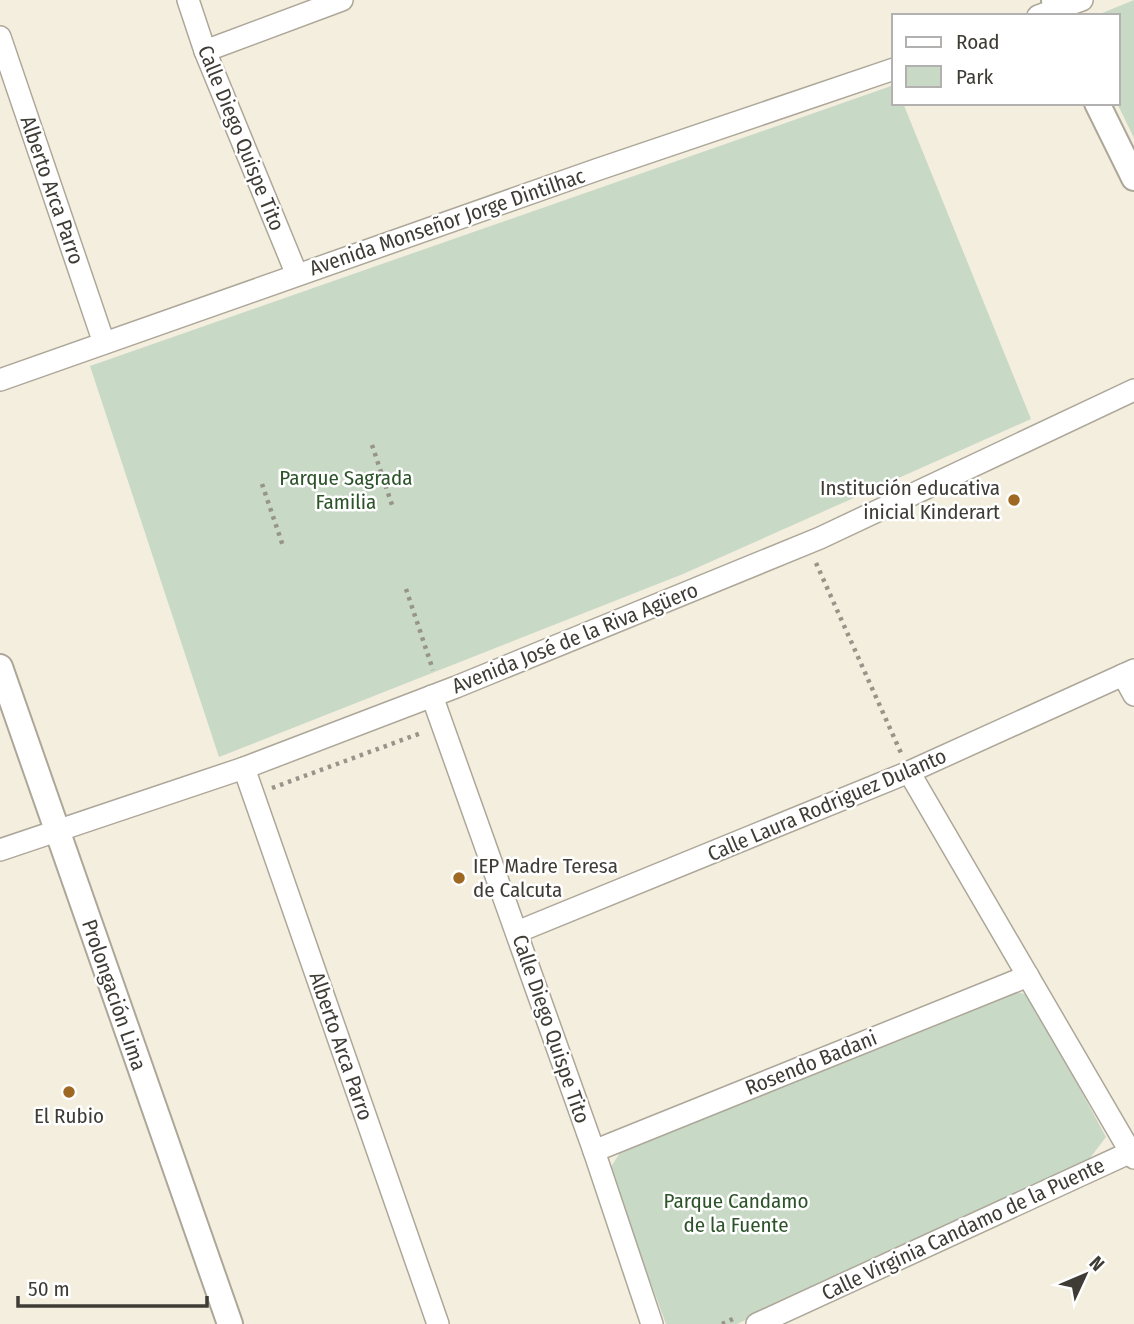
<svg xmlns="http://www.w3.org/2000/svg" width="1134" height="1324" font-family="'Fira Sans Condensed',sans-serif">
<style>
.green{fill:#c8d9c6}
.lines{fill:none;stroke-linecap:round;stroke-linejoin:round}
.minor-casing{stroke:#ada799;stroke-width:24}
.tertiary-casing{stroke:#ada799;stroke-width:28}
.path{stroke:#989489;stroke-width:4.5;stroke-dasharray:3.5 5;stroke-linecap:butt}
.minor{stroke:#fff;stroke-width:21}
.tertiary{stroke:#fff;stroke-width:24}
.poi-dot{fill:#9e6722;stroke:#fff;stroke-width:2.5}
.labels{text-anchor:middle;stroke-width:5;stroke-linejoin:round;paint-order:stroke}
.street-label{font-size:21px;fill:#3f3c36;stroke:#fff}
.park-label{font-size:21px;fill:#2d5429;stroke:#fff}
.poi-label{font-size:21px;fill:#3f3c36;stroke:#fff;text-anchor:end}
</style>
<rect width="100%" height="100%" fill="#f4eedf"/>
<g class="green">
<polygon points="1134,0 1134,138 1117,103 1118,16 1095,16"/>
<polygon points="894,85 894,103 903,103 1031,419 683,574 219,757 90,366"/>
<polygon points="1013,991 1029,995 1106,1137 1090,1158 737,1324 666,1324 609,1170 621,1151"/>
</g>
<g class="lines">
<g class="minor-casing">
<g id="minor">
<polyline points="188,0 205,51 297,275"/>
<polyline points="1038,16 1082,0"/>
<polyline points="0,37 104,343"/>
<polyline points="205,51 342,0"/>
<polyline points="0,380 596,170 894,69"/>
<polyline points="1123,675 1134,695"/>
<polyline points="432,696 594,1151 652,1324"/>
<polyline points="244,768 438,1324"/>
<polyline points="909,772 1134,1158"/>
<polyline points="0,850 244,768 456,687 820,538 1134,390"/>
<polyline points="517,932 909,772 1134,670"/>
<polyline points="594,1151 1028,976"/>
<polyline points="757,1324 1131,1152"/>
</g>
</g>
<g class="tertiary-casing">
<g id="tertiary">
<polyline points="1054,0 1060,16"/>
<polyline points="1097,103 1134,178"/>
<polyline points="0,667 230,1324"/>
</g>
</g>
<g class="path">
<polyline points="372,445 392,505"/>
<polyline points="262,484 283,546"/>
<polyline points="816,563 901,753"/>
<polyline points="406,589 433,670"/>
<polyline points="272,788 421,733"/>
<polyline points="722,1324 737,1317"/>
</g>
<use href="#minor" class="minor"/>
<use href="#tertiary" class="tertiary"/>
</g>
<g class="poi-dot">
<circle cx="1014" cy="500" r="7"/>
<circle cx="459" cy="878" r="7"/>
<circle cx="69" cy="1092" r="7"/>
</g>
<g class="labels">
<g class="street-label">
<text transform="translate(241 138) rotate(68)" y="7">Calle Diego Quispe Tito</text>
<text transform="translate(52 190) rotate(71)" y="7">Alberto Arca Parro</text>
<text transform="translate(447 222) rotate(-19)" y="7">Avenida Monseñor Jorge Dintilhac</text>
<text transform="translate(575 638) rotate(-22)" y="7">Avenida José de la Riva Agüero</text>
<text transform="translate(827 805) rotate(-23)" y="7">Calle Laura Rodriguez Dulanto</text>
<text transform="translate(114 995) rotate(71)" y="7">Prolongación Lima</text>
<text transform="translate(551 1029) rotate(71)" y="7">Calle Diego Quispe Tito</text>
<text transform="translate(341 1046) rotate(71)" y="7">Alberto Arca Parro</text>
<text transform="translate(811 1063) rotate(-22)" y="7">Rosendo Badani</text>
<text transform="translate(963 1229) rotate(-25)" y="7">Calle Virginia Candamo de la Puente</text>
</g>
<g class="park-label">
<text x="346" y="485">Parque Sagrada<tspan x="346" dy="24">Familia</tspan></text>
<text x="736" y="1208">Parque Candamo<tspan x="736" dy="24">de la Fuente</tspan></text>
</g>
<g class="poi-label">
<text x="1000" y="495">Institución educativa<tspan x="1000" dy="24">inicial Kinderart</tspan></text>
<text x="473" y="873" text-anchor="start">IEP Madre Teresa<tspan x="473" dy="24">de Calcuta</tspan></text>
<text x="69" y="1123" text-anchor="middle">El Rubio</text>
</g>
</g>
<rect x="892" y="14" width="228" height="91" fill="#ffffff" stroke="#b2b1af" stroke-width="2"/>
<rect x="906" y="37" width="35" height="10" fill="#ffffff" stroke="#b2b1af" stroke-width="2"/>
<text x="956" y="49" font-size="21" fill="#3f3c36">Road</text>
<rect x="906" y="66" width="35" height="21" fill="#c8d9c6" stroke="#b2b1af" stroke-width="2"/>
<text x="956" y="84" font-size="21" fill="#3f3c36">Park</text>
<g transform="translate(1085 1275) rotate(46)" stroke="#ffffff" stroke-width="5" paint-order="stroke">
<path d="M0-5L12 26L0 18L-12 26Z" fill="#3f3c36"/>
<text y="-10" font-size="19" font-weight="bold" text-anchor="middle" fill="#3f3c36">N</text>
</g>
<path d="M18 1296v10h189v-10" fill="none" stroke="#3f3c36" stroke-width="3.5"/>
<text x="28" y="1296" font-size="21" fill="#3f3c36" stroke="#ffffff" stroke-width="5" paint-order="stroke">50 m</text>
</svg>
